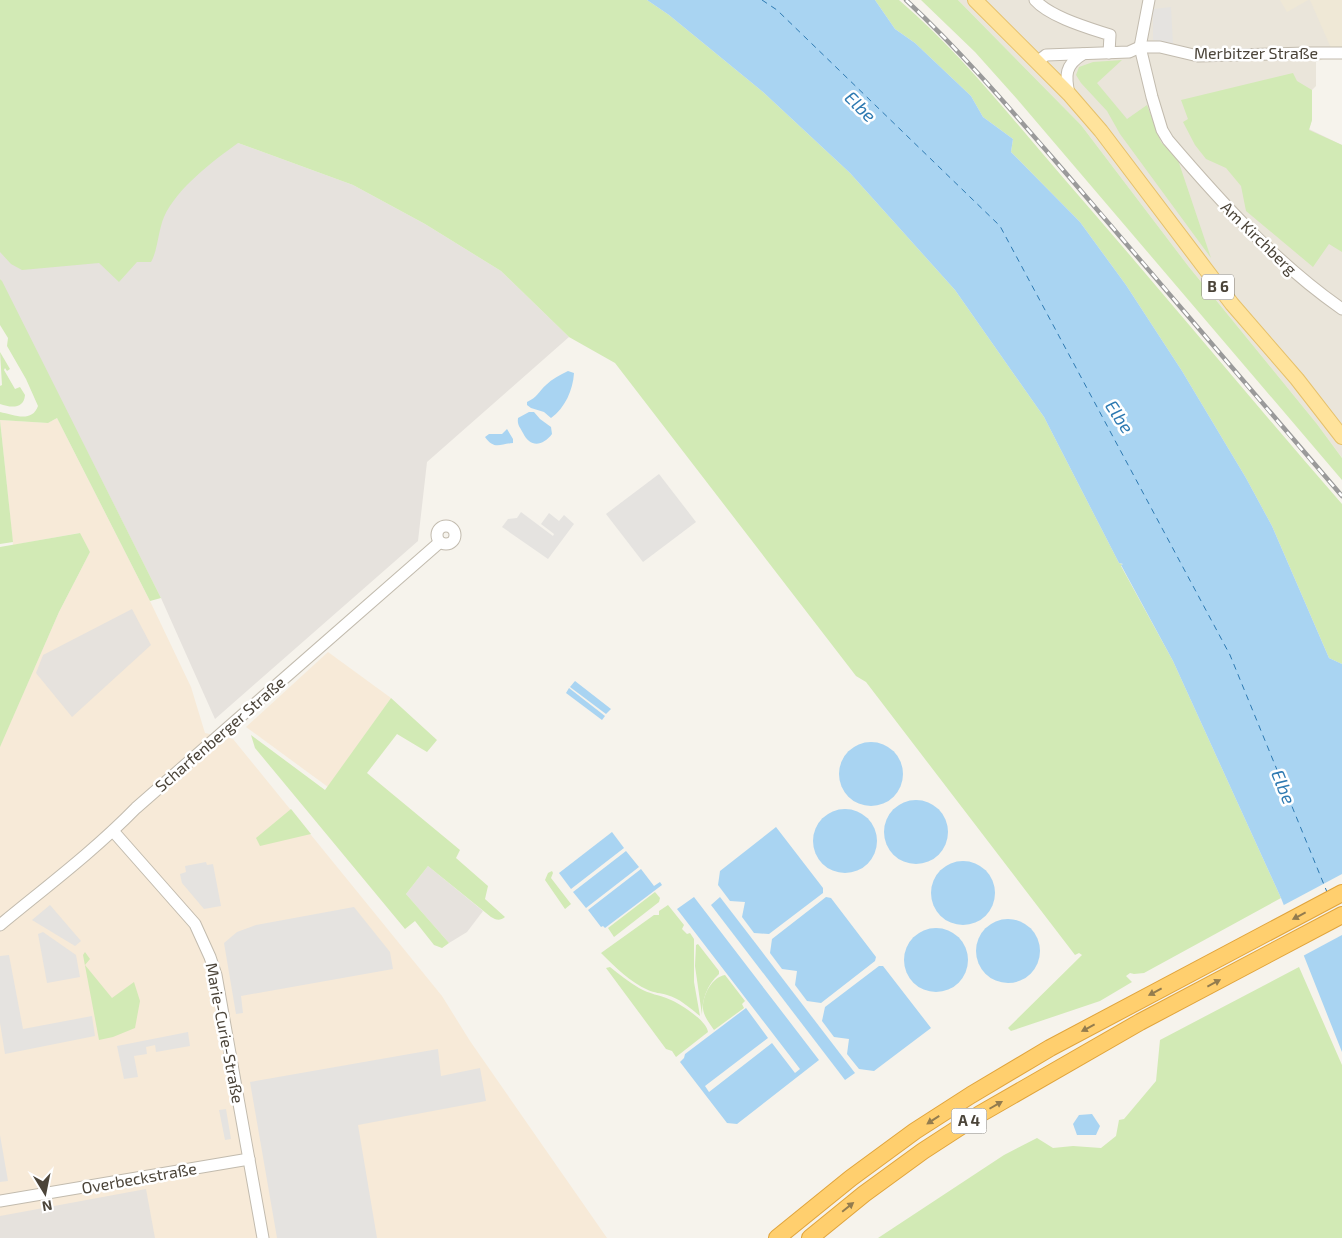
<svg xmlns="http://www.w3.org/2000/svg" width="1342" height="1238" font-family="'Exo 2',sans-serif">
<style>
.residential{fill:#eae5da}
.commercial{fill:#f7ead8}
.industrial{fill:#e6e2dd}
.education{fill:#efe8d6}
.green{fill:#d2eab5}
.parking{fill:#e5e3e0}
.water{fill:#a9d4f2}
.pier{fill:#f6f3ec}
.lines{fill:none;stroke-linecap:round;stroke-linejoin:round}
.ferry{stroke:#2e7ab2;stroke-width:1;stroke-dasharray:6 5;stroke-linecap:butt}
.minor-casing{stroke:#c2bbae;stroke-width:13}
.major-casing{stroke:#e6c16a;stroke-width:16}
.highway-casing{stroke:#e0a43c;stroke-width:18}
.minor{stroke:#fff;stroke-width:11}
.major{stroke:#ffe39c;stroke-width:14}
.highway{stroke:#ffcf6e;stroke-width:16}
.rail-casing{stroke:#9a9a9a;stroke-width:4.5}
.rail{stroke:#fff;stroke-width:2.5;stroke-dasharray:8;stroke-linecap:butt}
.oneway{fill:#937c4e}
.labels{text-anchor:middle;stroke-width:5;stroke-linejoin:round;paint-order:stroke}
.shield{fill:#fff;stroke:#817c74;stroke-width:1}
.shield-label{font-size:15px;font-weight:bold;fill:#4b4439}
.street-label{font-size:16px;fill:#4b4439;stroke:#fff}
.water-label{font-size:18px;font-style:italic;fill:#2e7ab2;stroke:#fff}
</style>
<rect width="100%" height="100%" fill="#f6f3ec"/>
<polygon class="residential" points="958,0 1342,0 1342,59 1323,59 1316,62 1316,86 1312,90 1312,120 1309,129 1342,145 1342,458 1317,424 1189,267 1081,125"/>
<g class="commercial">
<polygon points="57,418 150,601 191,687 205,733 233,739 442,996 470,1041 607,1238 0,1238 0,746 59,612 90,552 79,533 13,545 0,420 48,423"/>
<polygon points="328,652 391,698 328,787 246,727"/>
</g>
<g class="industrial">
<polygon points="0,113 238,143 353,185 425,224 501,271 569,337 427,462 418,541 215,719 161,598 0,279"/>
<polygon points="132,609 151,645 72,717 36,673 43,655"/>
<polygon points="428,866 483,911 467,932 449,943 406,894"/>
<polygon points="146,1189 155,1238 0,1238 0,1216"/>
</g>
<g class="education">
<polygon points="1280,0 1308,0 1287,12"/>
<polygon points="1310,0 1342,0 1342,48 1331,48"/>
</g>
<g class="green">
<path d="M0 0H647L669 15 763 92 850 173 955 290 1044 417 1119 563 1122 564 1121 566 1173 661 1281 898 1144 973 1134 974 1130 973 1126 976 1132 982 1100 1001 1011 1031 1008 1028 1082 955 1079 953 1075 955 866 682 856 676 615 363 569 337 501 271 425 224 353 185 238 143C213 161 177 188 164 217 158 231 158 250 151 262H137L119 282 99 263 22 270 11 264 0 252Z"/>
<path d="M875 0H899C959 51 1009 115 1060 174 1155 283 1247 395 1342 504V664L1329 658 1272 526 1246 478 1182 371 1126 285 1080 222 1011 152 1013 139 983 117 971 96 915 43 895 29Z"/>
<polygon points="921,0 958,0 1081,125 1189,267 1317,424 1342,458 1342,480 1017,99 975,52"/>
<polygon points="1122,60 1097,83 1127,119 1147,105 1161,142 1178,160 1211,258 1120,134 1107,111 1081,83 1076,75 1079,67 1093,62"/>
<polygon points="1293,73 1297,81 1312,90 1312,120 1309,130 1342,145 1342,252 1329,244 1313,267 1246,211 1241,186 1226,168 1206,159 1195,145 1183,122 1188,119 1181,100"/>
<path d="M0 279 2 281 161 598 150 601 57 418 48 423 0 420 13 542 0 544V412C14 415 32 423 38 406L26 379 7 346 8 338 0 325Z"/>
<path d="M0 352 10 369 7 371 5 368 4 370 15 389 20 387 25 395C24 409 11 408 0 404V386L2 385Z"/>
<polygon points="80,533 90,552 59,612 0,747 0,547"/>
<path d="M391 698 437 740 427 752 397 734 367 773 460 850 456 858 488 886 485 899 505 917C500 921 496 920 491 917L428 866 406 894 449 943 442 948 434 945 415 921 405 929 255 748 251 735 325 790Z"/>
<polygon points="291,809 311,834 260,846 256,838"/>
<polygon points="552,871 553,873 551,878 571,904 565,909 545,880 548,873"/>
<polygon points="655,892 660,898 659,902 614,937 608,928"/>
<path d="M668 905 684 925 682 929 687 934 690 933 694 939V982L700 1016C690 1008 679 998 667 995 661 993 654 993 648 990 630 982 615 967 601 953L654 915H659V911Z"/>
<path d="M698 944 719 971V974C707 985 702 999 702 1015L695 966 696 945Z"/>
<polygon points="85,952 90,959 85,965 112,998 134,982 140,1001 135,1028 113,1037 99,1040 83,955"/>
<path d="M610 967C619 974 629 982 639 988 649 994 660 995 671 1000 682 1005 707 1021 708 1032L676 1057 672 1051 666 1049 606 968Z"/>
<polygon points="1299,967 1342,1065 1342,1238 878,1238 1004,1155 1037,1138 1053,1148 1073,1146 1101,1148 1116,1136 1119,1120 1124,1119 1156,1081 1160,1040"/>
<path d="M725 975 745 1001 742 1004 744 1008 714 1030C710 1024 704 1017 703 1009 702 996 712 977 725 975Z"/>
</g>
<g class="parking">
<polygon points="1171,7 1173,44 1153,40 1153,9"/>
<polygon points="659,474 696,522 643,562 606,514"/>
<polygon points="521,512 553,536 554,534 541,524 549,513 559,521 564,515 574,524 548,559 502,527 508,519 517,518"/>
<polygon points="206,862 207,865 213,864 221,906 204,909 182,883 180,874 186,872 185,866"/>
<polygon points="50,905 81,941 75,946 32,920"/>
<polygon points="354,907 390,952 393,969 241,996 243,1013 236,1014 224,943 237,932 256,925"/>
<polygon points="43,932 76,955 80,977 47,983 38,934"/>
<polygon points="9,955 23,1029 92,1016 95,1036 5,1054 0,1023 0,956"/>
<polygon points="188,1032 190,1046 156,1052 155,1045 146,1047 147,1054 134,1056 138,1077 124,1079 117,1046"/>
<polygon points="438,1049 441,1076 480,1068 486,1101 358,1125 377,1238 277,1238 250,1082"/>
<polygon points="226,1109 231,1139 225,1140 219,1110"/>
<polygon points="0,1135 8,1181 0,1182"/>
</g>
<g class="water">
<polygon points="647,0 875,0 895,29 915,43 971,96 983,117 1013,139 1011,152 1080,222 1126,285 1182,371 1246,478 1272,526 1329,658 1342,664 1342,1052 1281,898 1173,661 1121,565 1123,564 1119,563 1044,417 955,290 850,173 763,92 669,15"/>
<path d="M568 371 574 373C573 390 565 408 551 418L544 412 531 408 527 405V402C538 397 538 392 546 385 552 379 560 375 568 371Z"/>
<path d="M529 412H534L540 419 551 427 552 434C543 446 530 448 523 433 520 427 517 425 518 418Z"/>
<path d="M507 429 513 439V443C500 444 494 450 485 437L489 434H502Z"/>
<polygon points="575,681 611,709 606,714 570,687"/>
<polygon points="569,688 605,716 602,720 566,693"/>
<circle cx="871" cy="774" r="32"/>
<circle cx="916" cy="832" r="32"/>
<circle cx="845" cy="841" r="32"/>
<polygon points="776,827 823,888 823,893 769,934 754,933 742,917 745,902 730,901 718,885 720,871"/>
<polygon points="612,832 624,848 571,889 559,873"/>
<polygon points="626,851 639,867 586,908 573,892"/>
<circle cx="963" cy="893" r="32"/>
<polygon points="641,869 654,886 660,882 662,885 605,928 603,926 601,927 588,910"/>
<polygon points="694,897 819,1060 737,1124 727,1123 680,1062 684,1058 685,1054 746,1008 768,1038 705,1086 709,1092 772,1043 795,1073 800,1069 677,909"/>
<polygon points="720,897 855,1073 845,1080 711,905"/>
<polygon points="826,897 831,898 876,957 875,961 821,1003 807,1001 795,985 797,971 782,969 770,953 772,939"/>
<circle cx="1008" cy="951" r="32"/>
<circle cx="936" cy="960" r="32"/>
<polygon points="879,966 883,966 931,1028 874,1071 859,1069 847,1054 849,1039 834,1037 822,1021 825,1007"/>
<polygon points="1092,1114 1100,1126 1096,1135 1077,1135 1073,1124 1079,1115"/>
</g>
<polygon class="pier" points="1342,874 1342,935 1301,957 1282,906"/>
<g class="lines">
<polyline class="ferry" points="762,0 777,10 1000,226 1230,655 1327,892"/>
<g class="minor-casing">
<g id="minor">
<path d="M1035 0C1050 17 1089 28 1110 35L1109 53"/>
<path d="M1149 0 1140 47 1152 97 1162 130 1168 140C1221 202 1276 263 1342 309"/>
<polyline points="1037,62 1046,55 1129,52 1140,47 1160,47 1198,56 1307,53 1342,53"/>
<path d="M1069 94C1065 75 1065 65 1083 54"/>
<circle cx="446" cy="535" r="9"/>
<polyline points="113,831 195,924 210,957 216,975 263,1238"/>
<path d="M0 925C46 887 94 851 136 808L440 542"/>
<polyline points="0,1201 249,1159"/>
</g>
</g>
<g class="major-casing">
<polyline id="major" points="975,0 1069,94 1101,131 1232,304 1297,379 1342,437"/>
</g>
<g class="highway-casing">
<g id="highway">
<polyline points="777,1238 851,1178 915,1131 971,1095 1050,1048 1342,893"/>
<polyline points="810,1238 864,1194 923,1151 980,1114 1140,1022 1342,915"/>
</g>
</g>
<use href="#minor" class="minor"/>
<use href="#major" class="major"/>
<use href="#highway" class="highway"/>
<g class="rail-casing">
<path id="rail" d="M906 0C965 55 1017 117 1070 178 1161 283 1251 391 1342 496"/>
</g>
<use href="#rail" class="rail"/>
</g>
<defs><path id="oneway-solid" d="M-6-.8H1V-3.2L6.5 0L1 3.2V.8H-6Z" transform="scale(1.25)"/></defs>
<g class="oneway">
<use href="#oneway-solid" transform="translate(1299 916) rotate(152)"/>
<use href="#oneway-solid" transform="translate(1214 983) rotate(-28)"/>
<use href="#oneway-solid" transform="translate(1155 992) rotate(152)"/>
<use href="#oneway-solid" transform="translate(1088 1028) rotate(152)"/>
<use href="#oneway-solid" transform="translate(996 1105) rotate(-30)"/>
<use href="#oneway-solid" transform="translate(933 1120) rotate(147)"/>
<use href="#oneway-solid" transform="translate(848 1207) rotate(-39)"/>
</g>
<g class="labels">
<g class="shield">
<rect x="1202" y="274.5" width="32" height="25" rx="4"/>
<rect x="951.5" y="1108.5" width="35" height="25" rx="4"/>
</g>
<g class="shield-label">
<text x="1218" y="292">B 6</text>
<text x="969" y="1126">A 4</text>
</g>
<g class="street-label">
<text x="1256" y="59">Merbitzer Straße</text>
<text transform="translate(1259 238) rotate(44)" y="6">Am Kirchberg</text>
<text transform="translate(220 734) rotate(-41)" y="6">Scharfenberger Straße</text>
<text transform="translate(225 1033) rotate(79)" y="6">Marie-Curie-Straße</text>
<text transform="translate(139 1178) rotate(-10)" y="6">Overbeckstraße</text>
</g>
<g class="water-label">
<text transform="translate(860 107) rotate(44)" y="6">Elbe</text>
<text transform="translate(1119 417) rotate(56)" y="6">Elbe</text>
<text transform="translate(1283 787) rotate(68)" y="6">Elbe</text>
</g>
</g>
<g transform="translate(45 1193) rotate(170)" stroke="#ffffff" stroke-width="4" paint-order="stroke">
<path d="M0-4L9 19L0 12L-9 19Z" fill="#4b4439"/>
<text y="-8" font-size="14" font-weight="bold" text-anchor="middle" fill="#4b4439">N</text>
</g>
</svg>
